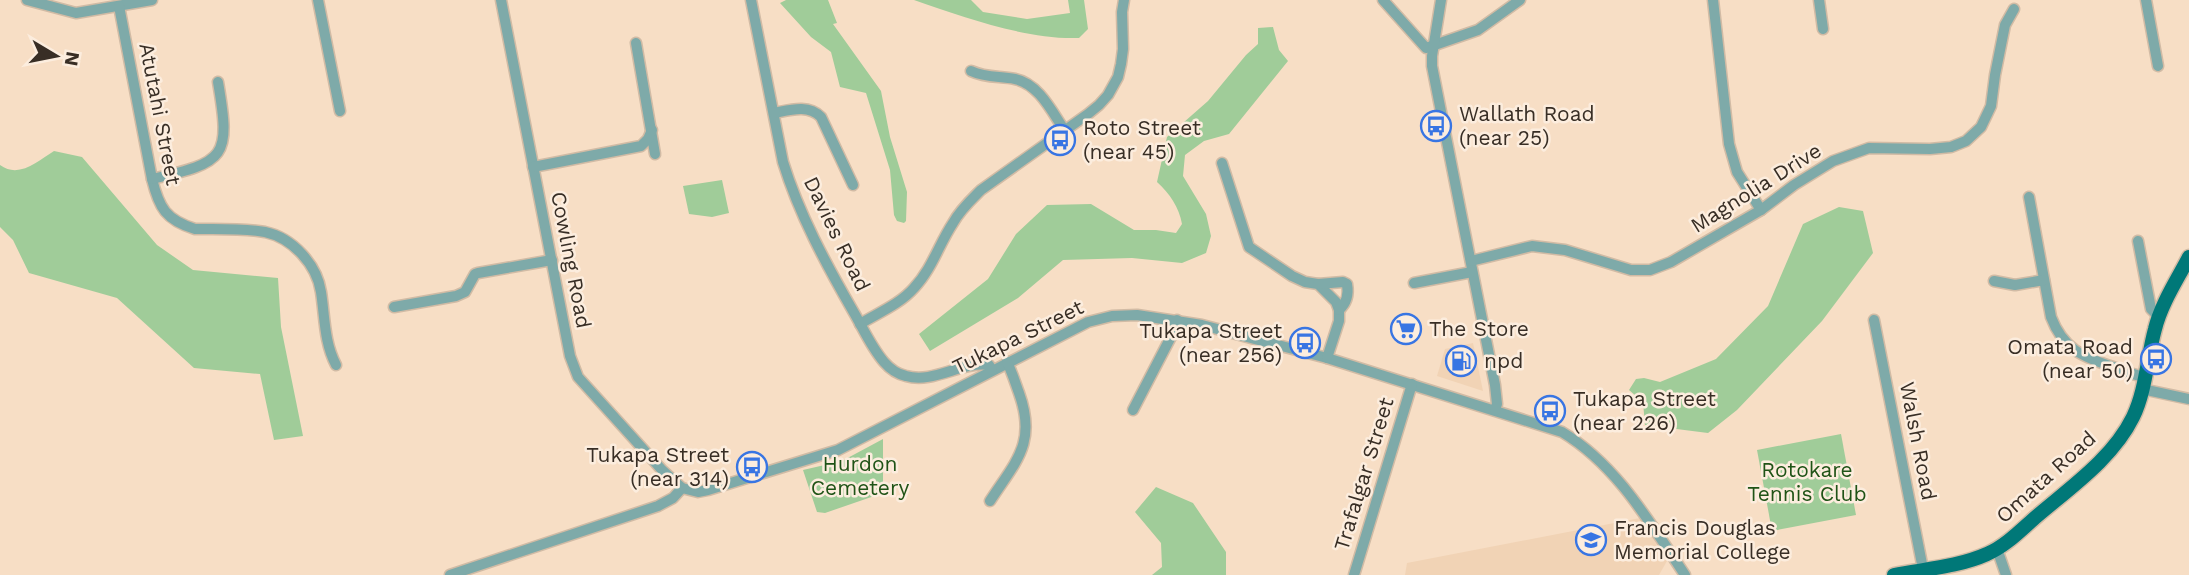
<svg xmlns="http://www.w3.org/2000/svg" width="2189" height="575" font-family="'Work Sans',sans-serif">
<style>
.built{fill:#f1d3b5}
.green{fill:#a0cc99}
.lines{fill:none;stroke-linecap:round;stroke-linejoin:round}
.minor-casing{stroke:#d1bba5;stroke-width:13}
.major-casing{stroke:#d1bba5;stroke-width:17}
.minor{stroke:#7eaaa9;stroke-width:10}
.major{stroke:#007878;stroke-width:14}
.labels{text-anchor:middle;stroke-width:5;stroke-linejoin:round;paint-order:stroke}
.street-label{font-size:21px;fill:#382e25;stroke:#fcedde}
.poi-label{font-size:21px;fill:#382e25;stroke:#fcedde;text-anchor:start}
.park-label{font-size:21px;fill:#1f5316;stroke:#fcedde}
</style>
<rect width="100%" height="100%" fill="#f7dec5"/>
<g class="built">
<polygon points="1473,343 1483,391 1437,376 1445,349"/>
<polygon points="1640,518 1667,561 1659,575 1405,575 1407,563"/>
</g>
<g class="green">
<polygon points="786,0 828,0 837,23 833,24 881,91 890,137 907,192 906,221 904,223 897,221 894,215 890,170 866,93 840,87 831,52 811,37 780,3"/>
<path d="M914 0H971L983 12 1027 19 1070 13 1068 0H1084L1088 29 1079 38C1026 40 964 17 914 0Z"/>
<path d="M1273 27 1279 50 1288 61 1229 134 1204 141 1185 155 1183 176 1206 214 1211 236 1206 253 1182 263 1132 258 1063 260 1018 298 930 351 919 334 988 279 1016 234 1047 205 1091 204 1134 230H1156L1176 233 1182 224C1179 207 1170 194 1157 182L1167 137 1208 101 1246 55 1258 44V28Z"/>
<path d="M54 151 82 157 157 245 193 270 278 278 281 327 303 436 274 440 260 374 194 368 117 298 29 273 13 240 0 227V165C19 179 38 161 54 151Z"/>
<polygon points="722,180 729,213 712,217 689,214 683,186"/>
<polygon points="1839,207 1863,211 1873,253 1822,321 1737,410 1708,433 1645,425 1643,402 1629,390 1636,379 1644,378 1660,382 1716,359 1768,306 1803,224"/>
<polygon points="1841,434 1856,515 1772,531 1757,450"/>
<polygon points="883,439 883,493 825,513 817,512 803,470 842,461"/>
<polygon points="1156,487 1193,503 1226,552 1226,575 1152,575 1162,567 1161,543 1135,512"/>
</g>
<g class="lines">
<g class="minor-casing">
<g id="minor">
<polyline points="27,0 76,13 152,0"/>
<polyline points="318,0 340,111"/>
<path d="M501 0 570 356 578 377 662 470 682 488 698 492 708 490 838 450 1088 322 1112 316 1137 315 1202 325 1327 358 1562 432C1617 465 1650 523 1685 575"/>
<path d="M751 0 783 162C799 214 826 264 853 311 863 328 871 347 884 362 890 369 897 374 906 376 934 384 961 361 989 365L992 370"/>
<polyline points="1383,0 1426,48 1478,30 1520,0"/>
<polyline points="1441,0 1432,56 1432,66 1495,385 1497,404 1495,410"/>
<polyline points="1713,0 1729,144 1737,172 1761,210"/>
<polyline points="1819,0 1823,29"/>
<polyline points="2146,0 2158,66"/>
<path d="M119 6 152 179C159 208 166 220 195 229 218 229 243 228 265 232 293 238 317 265 321 292 325 318 324 342 336 365"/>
<polyline points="636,43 655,154"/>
<path d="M971 71C986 78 999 76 1015 79 1039 84 1052 112 1065 131"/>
<path d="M774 113C790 110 808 104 821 117L853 185"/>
<polyline points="1222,163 1249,247 1292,276 1305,282 1318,284 1336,302 1339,310 1339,321 1327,358"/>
<polyline points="533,167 641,146 648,139 652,130"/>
<path d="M152 179C226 162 231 158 218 82"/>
<path d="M2029 197 2051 317C2063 349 2083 357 2113 367 2123 371 2134 375 2145 377"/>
<polyline points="2138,241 2151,309 2159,317"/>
<polyline points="1471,261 1532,246 1565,250 1631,270 1650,270 1671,262 1761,210 1794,185 1833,161 1869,148 1930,149 1951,147 1966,141 1981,127 1991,106 1995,75 2005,25 2014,9"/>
<polyline points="1994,281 2015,285 2044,280"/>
<polyline points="1414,283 1472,272"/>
<path d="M1318 284 1343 282 1347 284C1349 295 1347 303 1339 310"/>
<polyline points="394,307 456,296 465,292 475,274 478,273 552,260"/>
<polyline points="1874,320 1923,569"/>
<path d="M860 324C878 313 900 304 914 288 932 269 939 244 953 223 960 210 971 200 981 190L1088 114 1099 105 1108 95 1118 77 1121 64 1123 49 1122 12 1124 0"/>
<polyline points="2142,389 2189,399"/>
<polyline points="1133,410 1174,331 1177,320"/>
<path d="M990 501C1016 461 1037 443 1019 393 1015 382 1012 372 1007 362"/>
<polyline points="1997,549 2006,575"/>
<polyline points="450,575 658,506 673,498 682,488"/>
<polyline points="1354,575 1412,384"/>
</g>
</g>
<g class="major-casing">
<path id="major" d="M1894 575C1924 569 1958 567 1987 554 2006 546 2022 529 2037 516 2071 487 2113 458 2133 417 2146 390 2147 358 2155 329 2161 304 2177 280 2189 257"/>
</g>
<use href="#minor" class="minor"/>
<use href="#major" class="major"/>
</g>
<defs>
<g id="bus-ring" transform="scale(1.575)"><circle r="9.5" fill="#fcedde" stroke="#3875e3" stroke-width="1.5"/><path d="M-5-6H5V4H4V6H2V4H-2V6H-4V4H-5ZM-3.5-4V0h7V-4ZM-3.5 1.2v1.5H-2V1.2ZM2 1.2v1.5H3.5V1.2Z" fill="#3875e3"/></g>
<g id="supermarket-ring" transform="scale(1.575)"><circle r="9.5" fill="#fcedde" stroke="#3875e3" stroke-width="1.5"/><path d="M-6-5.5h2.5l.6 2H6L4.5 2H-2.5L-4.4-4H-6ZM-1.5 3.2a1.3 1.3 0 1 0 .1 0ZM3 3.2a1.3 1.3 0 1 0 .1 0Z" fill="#3875e3"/></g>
<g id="fuel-ring" transform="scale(1.575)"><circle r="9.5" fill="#fcedde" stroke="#3875e3" stroke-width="1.5"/><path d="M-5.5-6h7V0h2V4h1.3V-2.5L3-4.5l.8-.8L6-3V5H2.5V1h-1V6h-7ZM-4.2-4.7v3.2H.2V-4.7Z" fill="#3875e3"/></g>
<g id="school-ring" transform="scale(1.575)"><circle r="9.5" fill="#fcedde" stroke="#3875e3" stroke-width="1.5"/><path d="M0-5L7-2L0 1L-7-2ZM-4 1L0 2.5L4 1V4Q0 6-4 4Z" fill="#3875e3"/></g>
</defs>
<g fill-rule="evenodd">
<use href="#bus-ring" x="1436" y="126"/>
<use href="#bus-ring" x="1060" y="140"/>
<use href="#supermarket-ring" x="1406" y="329"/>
<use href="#bus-ring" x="1305" y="343"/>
<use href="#bus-ring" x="2156" y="359"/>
<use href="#fuel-ring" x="1461" y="361"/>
<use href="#bus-ring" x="1550" y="411"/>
<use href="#bus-ring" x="752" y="467"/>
<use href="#school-ring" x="1591" y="540"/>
</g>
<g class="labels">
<g class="street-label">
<text transform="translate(160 114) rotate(79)" y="7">Atutahi Street</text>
<text transform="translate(1756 188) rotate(-32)" y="7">Magnolia Drive</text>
<text transform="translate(837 234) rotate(64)" y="7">Davies Road</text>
<text transform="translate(571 260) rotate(79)" y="7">Cowling Road</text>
<text transform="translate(1018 337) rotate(-26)" y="7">Tukapa Street</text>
<text transform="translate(1918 441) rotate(79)" y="7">Walsh Road</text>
<text transform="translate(1364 474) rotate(-73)" y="7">Trafalgar Street</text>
<text transform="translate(2046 477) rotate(-42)" y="7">Omata Road</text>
</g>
<g class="poi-label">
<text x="1459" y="121">Wallath Road<tspan x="1459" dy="24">(near 25)</tspan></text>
<text x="1083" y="135">Roto Street<tspan x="1083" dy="24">(near 45)</tspan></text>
<text x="1429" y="336">The Store</text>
<text x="1282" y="338" text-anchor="end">Tukapa Street<tspan x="1282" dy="24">(near 256)</tspan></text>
<text x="2133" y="354" text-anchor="end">Omata Road<tspan x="2133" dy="24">(near 50)</tspan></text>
<text x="1484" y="368">npd</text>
<text x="1573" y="406">Tukapa Street<tspan x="1573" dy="24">(near 226)</tspan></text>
<text x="729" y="462" text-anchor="end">Tukapa Street<tspan x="729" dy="24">(near 314)</tspan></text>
<text x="1614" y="535">Francis Douglas<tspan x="1614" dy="24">Memorial College</tspan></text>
</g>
<g class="park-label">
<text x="860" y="471">Hurdon<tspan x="860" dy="24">Cemetery</tspan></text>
<text x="1807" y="477">Rotokare<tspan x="1807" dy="24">Tennis Club</tspan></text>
</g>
</g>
<g transform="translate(56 56) rotate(100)" stroke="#fcedde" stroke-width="5" paint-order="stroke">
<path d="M0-5L12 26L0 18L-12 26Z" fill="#382e25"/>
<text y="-10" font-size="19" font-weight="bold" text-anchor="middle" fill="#382e25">N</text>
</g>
</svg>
